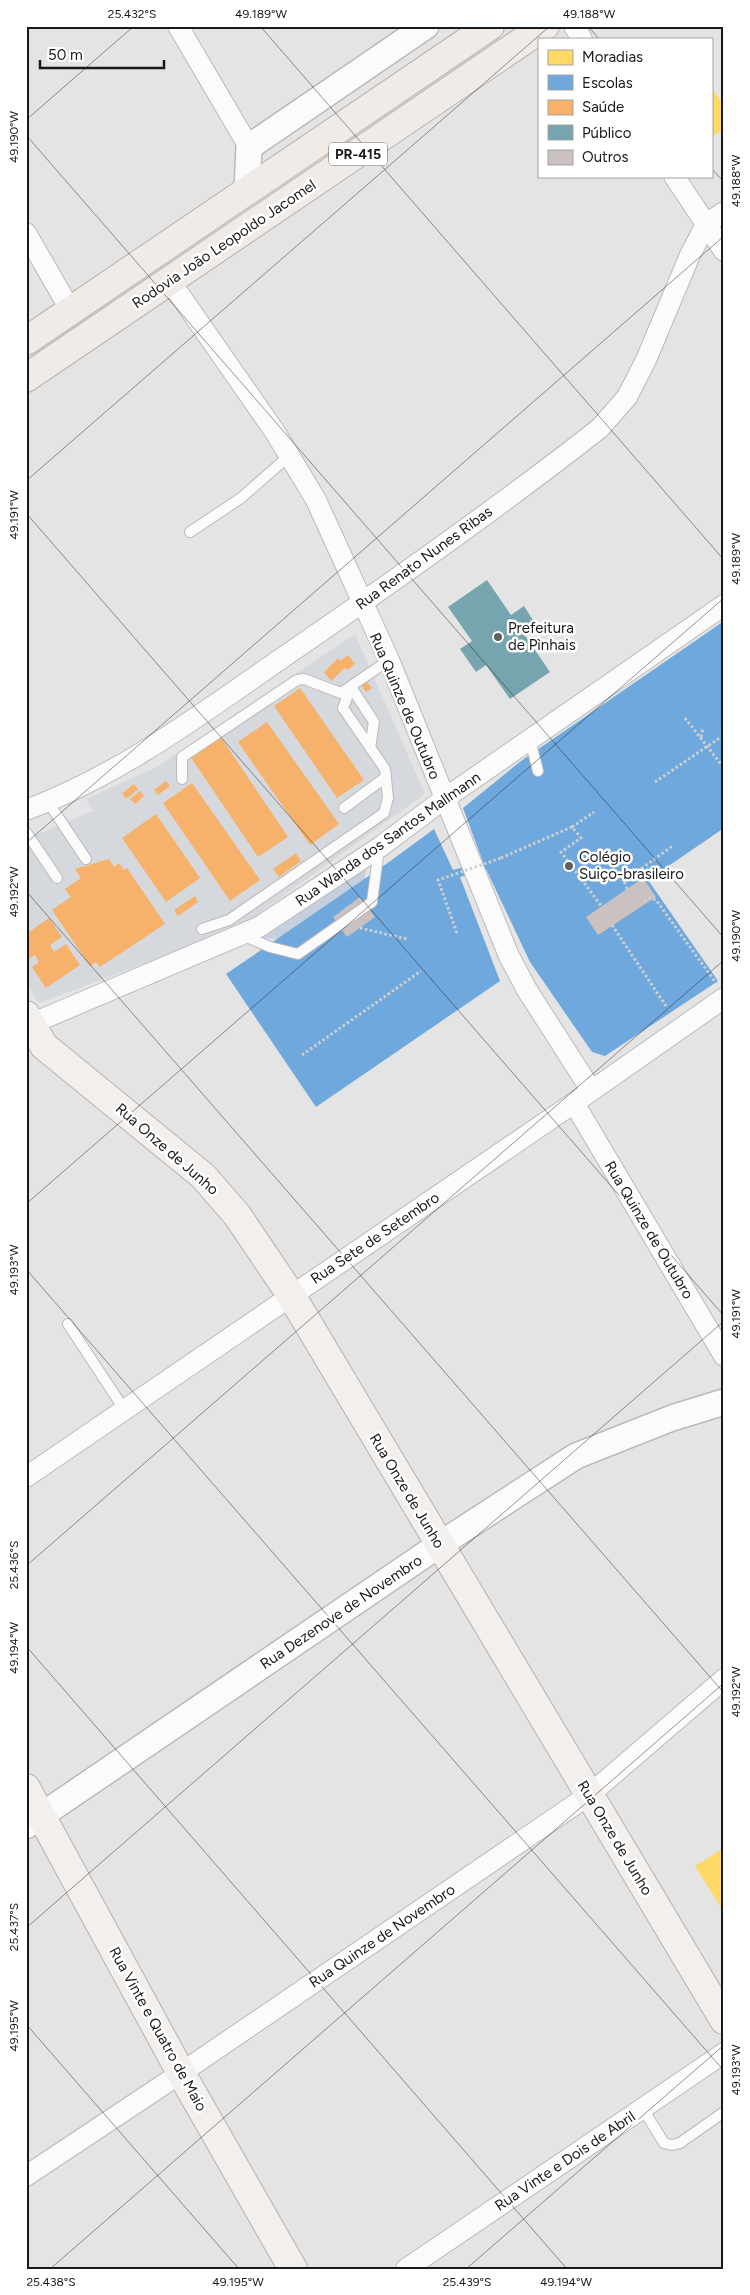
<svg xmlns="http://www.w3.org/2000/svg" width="750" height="2295" font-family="Figtree,sans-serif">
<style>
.built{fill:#d5d8dd}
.green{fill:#c4d0e0}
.homes{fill:#ffd966}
.schools{fill:#6fa8dc}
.health{fill:#f6b26b}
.public{fill:#76a5af}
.building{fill:#cac1c0}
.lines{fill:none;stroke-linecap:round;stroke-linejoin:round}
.service-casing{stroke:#bababa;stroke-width:12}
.minor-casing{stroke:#bababa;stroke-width:22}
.tertiary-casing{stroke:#bababa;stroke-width:28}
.primary-casing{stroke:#b9b1ac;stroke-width:30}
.trunk-casing{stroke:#b9b1ac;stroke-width:30}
.path{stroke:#cecfcf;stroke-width:3;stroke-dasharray:2.5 2.5;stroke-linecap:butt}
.service{stroke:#fbfbfb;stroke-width:10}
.minor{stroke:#fbfbfb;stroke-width:20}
.tertiary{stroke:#fbfbfb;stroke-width:25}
.primary{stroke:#f3efec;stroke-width:28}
.trunk{stroke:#f0ebe7;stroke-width:28}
.path-bridge{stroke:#cecfcf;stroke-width:3;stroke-dasharray:2.5 2.5;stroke-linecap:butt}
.ticks{fill:none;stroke:#19191a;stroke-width:1;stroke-opacity:0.45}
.poi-dot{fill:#606061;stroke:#fff;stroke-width:2}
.labels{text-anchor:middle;stroke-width:5;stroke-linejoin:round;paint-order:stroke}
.shield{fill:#fff;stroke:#5e5e5f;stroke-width:1}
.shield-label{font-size:14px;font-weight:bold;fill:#19191a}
.street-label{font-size:15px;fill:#19191a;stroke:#fff}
.poi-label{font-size:15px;fill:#19191a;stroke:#fff;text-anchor:start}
.neatline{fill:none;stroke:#19191a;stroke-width:2}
.ticks-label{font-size:12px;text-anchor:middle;fill:#19191a}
</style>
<rect width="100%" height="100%" fill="#e4e4e4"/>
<polygon class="built" points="355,634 425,794 237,929 39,1003 26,983 26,839 93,811 86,799 157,767"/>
<polygon class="green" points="366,869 363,892 293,940 263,938"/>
<g class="homes">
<polygon points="711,87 724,105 724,129 711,137"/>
<polygon points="724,1848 724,1912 695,1866"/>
</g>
<polygon class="schools" points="724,621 724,828 648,880 718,981 605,1056 592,1052 530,962 486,869 460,877 500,981 316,1107 226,974 389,862 434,829 453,870 483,862 463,808 521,761"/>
<g class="health">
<polygon points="348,655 355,664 347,670 345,668 331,681 324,672 338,658 340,661"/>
<polygon points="367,682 372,688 366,692 362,686"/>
<polygon points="300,688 364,780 337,798 274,706"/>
<polygon points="267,722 339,824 310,845 238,742"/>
<polygon points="220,736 288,837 258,857 190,756"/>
<polygon points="166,781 170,786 158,795 154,790"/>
<polygon points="192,783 260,880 230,901 163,803"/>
<polygon points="134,784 138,789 126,799 122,793"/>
<polygon points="140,791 144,796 135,804 130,799"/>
<polygon points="156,814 200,878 166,902 122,838"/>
<polygon points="296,853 301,861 279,877 273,869"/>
<polygon points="109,859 114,867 119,863 124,870 127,868 165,924 100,967 96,962 90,966 52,910 71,897 65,889 81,878 75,869"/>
<polygon points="195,896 198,902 178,916 174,910"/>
<polygon points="49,918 62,937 50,945 54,952 66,944 80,965 46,988 32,967 39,962 35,955 27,960 26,959 26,934"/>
</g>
<polygon class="public" points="487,580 511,615 524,606 536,625 524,634 550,672 510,699 486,665 476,672 460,649 472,641 448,607"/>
<g class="building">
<polygon points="643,878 656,897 598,935 586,917"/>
<polygon points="360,897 375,917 347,937 333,917"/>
</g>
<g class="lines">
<g class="service-casing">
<g id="service">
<polyline points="190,532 241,498 290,455"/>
<polyline points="351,687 374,722 370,748"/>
<polyline points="530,740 538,771"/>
<polyline points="182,779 182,757 297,680 304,679 341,693 389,660"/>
<polyline points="48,802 86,859"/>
<polyline points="344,808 386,777"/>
<polyline points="26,832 57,878"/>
<polyline points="202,929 229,920 384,813 388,798 385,769 343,708 351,687"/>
<polyline points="242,935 270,947 298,954 372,902 379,849"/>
<polyline points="68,1324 124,1409"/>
<polyline points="643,2109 664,2143 672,2145 680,2143 724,2112"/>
</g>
</g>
<g class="minor-casing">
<g id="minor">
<polyline points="178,26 249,147"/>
<polyline points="574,26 582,39"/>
<polyline points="674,176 724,251"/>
<polyline points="26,233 71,311"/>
<polyline points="170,281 275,432 316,500 389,660 509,956 527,990 591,1090"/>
<path d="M26 810C120 775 200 715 282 658 390 584 497 509 600 428L627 397 646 360 690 255 706 224 724 212"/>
<polyline points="26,1026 259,927 380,847 444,799 724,605"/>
<polyline points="574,1103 724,1356"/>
<polyline points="26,1477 574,1103 724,998"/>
<polyline points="26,2176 181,2073 589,1795 724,1679"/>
<polyline points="406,2269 724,2053"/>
</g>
</g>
<g class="tertiary-casing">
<g id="tertiary">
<polyline points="247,191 249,147 426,26"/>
<polyline points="26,1826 439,1545 576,1456 672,1418 724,1402"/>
</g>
</g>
<g class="primary-casing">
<g id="primary">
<polyline points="26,1015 44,1046 203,1176 237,1215 291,1295 724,2020"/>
<polyline points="26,1788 181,2073 293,2269"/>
</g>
</g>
<g class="trunk-casing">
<g id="trunk">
<polyline points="26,341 490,26"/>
<polyline points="26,378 545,26"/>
</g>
</g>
<g class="path">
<polyline points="685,718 724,768"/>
<polyline points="701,737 703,728"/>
<polyline points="655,782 724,735"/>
<polyline points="572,827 594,812"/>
<polyline points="501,858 572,827 581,838 561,852 602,907"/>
<polyline points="627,889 624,881 674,845"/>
<polyline points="644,901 650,898 656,900 716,983"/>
<polyline points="612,925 666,1006"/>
<polyline points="360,928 407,939"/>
<polyline points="302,1055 421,971"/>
</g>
<use href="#service" class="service"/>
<use href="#minor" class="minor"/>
<use href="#tertiary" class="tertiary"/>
<use href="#primary" class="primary"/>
<use href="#trunk" class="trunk"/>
<polyline class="path-bridge" points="457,933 438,880 501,858"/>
</g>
<path class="ticks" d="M260 26 724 560M588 26 599 39M26 120 134 26M26 135 724 938M711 168 724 182M26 481 550 26M26 513 724 1316M26 843 724 236M26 891 724 1693M26 1204 724 598M26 1269 724 2071M26 1566 724 960M26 1646 567 2269M26 1928 724 1321M26 2024 239 2269M50 2269 724 1683M466 2269 724 2045"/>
<g class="poi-dot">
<circle cx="498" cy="637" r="5"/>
<circle cx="569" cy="866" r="5"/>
</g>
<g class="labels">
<rect class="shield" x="329" y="142.5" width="58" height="23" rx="4"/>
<g class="shield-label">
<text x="358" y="159">PR-415</text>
</g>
<g class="street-label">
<text transform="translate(224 244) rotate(-34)" y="5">Rodovia João Leopoldo Jacomel</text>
<text transform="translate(424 558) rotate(-36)" y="5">Rua Renato Nunes Ribas</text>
<text transform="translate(405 706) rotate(67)" y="5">Rua Quinze de Outubro</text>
<text transform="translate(388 839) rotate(-35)" y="5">Rua Wanda dos Santos Mallmann</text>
<text transform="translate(167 1149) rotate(41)" y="5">Rua Onze de Junho</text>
<text transform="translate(649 1230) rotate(59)" y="5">Rua Quinze de Outubro</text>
<text transform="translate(375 1238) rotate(-34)" y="5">Rua Sete de Setembro</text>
<text transform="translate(407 1491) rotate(59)" y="5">Rua Onze de Junho</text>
<text transform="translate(341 1612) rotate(-34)" y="5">Rua Dezenove de Novembro</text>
<text transform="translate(615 1838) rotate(59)" y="5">Rua Onze de Junho</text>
<text transform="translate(382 1936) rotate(-34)" y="5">Rua Quinze de Novembro</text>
<text transform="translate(158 2029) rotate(61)" y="5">Rua Vinte e Quatro de Maio</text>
<text transform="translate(565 2161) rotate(-34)" y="5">Rua Vinte e Dois de Abril</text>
</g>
<g class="poi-label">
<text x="508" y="633">Prefeitura<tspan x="508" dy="17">de Pìnhais</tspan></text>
<text x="579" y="862">Colégio<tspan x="579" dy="17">Suiço-brasileiro</tspan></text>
</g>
</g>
<rect width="750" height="2295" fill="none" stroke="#ffffff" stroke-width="55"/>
<rect x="538" y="38" width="175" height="140" fill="#ffffff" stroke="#a3a3a3"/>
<rect x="548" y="50" width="25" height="15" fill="#ffd966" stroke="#a3a3a3"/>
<text x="582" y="62" font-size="15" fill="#19191a">Moradias</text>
<rect x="548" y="75" width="25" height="15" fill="#6fa8dc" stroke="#a3a3a3"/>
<text x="582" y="88" font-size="15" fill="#19191a">Escolas</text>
<rect x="548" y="100" width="25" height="15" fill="#f6b26b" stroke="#a3a3a3"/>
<text x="582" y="112" font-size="15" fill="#19191a">Saúde</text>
<rect x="548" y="125" width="25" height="15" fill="#76a5af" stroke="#a3a3a3"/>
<text x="582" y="138" font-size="15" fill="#19191a">Público</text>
<rect x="548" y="150" width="25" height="15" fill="#cac1c0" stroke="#a3a3a3"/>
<text x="582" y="162" font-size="15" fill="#19191a">Outros</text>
<path d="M40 60v8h124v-8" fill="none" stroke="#19191a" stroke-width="2.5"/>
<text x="48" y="60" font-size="15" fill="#19191a" stroke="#ffffff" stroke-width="4" paint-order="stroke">50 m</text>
<rect x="28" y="28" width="694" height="2240" class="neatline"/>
<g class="ticks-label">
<text x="132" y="18">25.432°S</text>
<text x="261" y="18">49.189°W</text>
<text x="589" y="18">49.188°W</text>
<text transform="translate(14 137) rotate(-90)" y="4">49.190°W</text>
<text transform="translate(736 181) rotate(-90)" y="4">49.188°W</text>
<text transform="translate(14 515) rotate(-90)" y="4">49.191°W</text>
<text transform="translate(736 559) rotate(-90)" y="4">49.189°W</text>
<text transform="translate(14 892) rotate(-90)" y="4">49.192°W</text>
<text transform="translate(736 936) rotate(-90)" y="4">49.190°W</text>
<text transform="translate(14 1270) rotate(-90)" y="4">49.193°W</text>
<text transform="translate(736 1314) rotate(-90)" y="4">49.191°W</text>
<text transform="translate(14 1565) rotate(-90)" y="4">25.436°S</text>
<text transform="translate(14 1648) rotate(-90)" y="4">49.194°W</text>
<text transform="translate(736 1692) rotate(-90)" y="4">49.192°W</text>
<text transform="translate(14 1927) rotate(-90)" y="4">25.437°S</text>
<text transform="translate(14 2026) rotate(-90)" y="4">49.195°W</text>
<text transform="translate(736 2070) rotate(-90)" y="4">49.193°W</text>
<text x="51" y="2286">25.438°S</text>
<text x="238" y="2286">49.195°W</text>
<text x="467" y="2286">25.439°S</text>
<text x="566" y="2286">49.194°W</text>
</g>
</svg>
